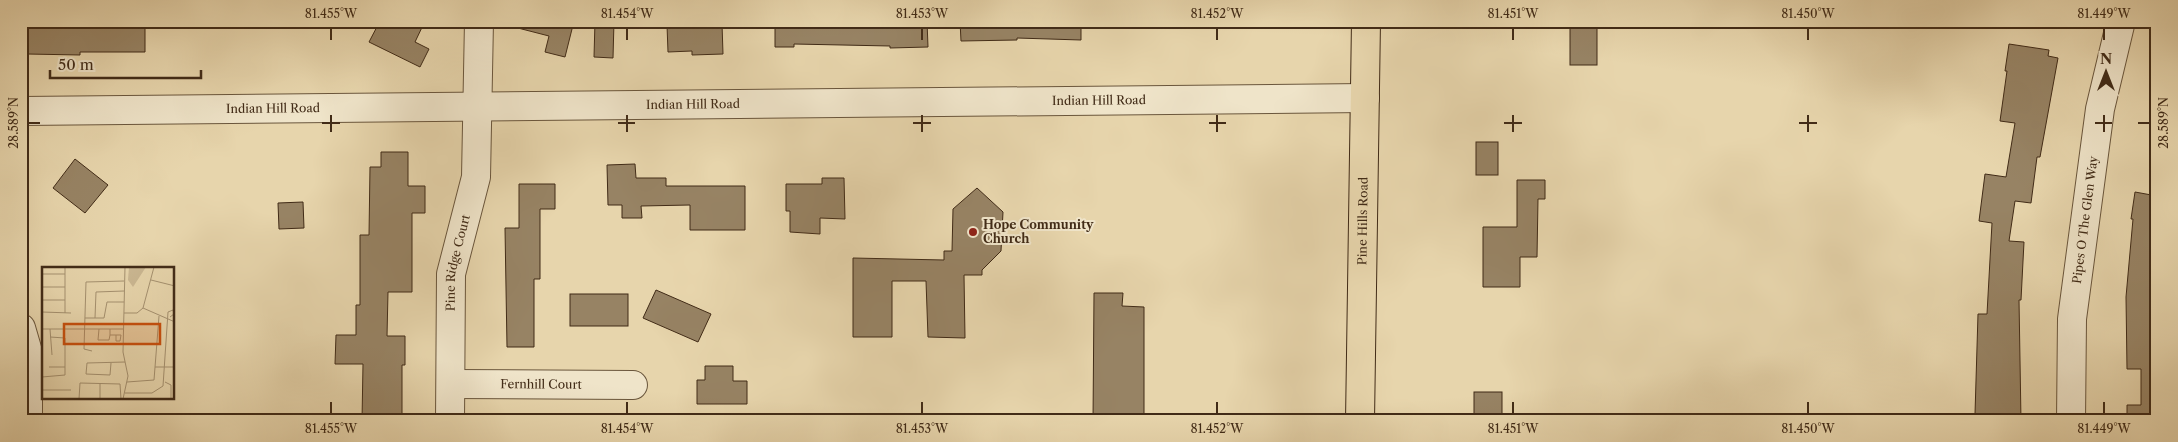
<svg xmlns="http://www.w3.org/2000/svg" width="2178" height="442" font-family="'Libre Caslon Text',serif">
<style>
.building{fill:#978364;stroke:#412b17}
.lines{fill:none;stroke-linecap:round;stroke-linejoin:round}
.minor-casing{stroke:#6a563c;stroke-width:30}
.major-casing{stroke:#412b17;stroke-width:30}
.minor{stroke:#efe4c9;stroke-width:28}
.major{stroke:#e7d5ac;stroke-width:28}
.ticks{fill:none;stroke:#412b17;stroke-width:2}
.poi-dot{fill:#8f2418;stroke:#efe4c9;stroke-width:2}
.labels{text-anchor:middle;stroke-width:4;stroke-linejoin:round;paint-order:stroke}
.street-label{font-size:12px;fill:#412b17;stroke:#efe4c9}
.poi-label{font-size:12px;font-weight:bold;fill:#412b17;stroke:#efe4c9;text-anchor:start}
.inset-road{fill:none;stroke:#a59170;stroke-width:1}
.view{fill:#c7500e;fill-opacity:0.15;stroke:#c7500e;stroke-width:2.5}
.inset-edge{fill:none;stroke:#412b17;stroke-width:2.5}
.neatline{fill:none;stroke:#412b17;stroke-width:2}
.ticks-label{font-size:12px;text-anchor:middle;fill:#412b17}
</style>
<rect width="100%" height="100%" fill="#e7d5ac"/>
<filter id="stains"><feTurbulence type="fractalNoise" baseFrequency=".004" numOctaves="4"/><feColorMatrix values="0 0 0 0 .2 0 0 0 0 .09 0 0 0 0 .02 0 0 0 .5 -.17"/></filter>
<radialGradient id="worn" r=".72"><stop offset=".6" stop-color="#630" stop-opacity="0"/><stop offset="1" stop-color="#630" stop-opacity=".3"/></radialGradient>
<g class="building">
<polygon points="56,21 81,21 81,24 145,24 145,52 80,52 80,55 27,54 27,24 56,25"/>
<polygon points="380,21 425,21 415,42 429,49 420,67 369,42"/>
<polygon points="515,21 574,21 565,57 545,52 549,36 514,27"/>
<polygon points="595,21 614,21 613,58 594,57"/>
<polygon points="775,21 927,21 928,47 890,48 890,46 794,44 794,47 775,47"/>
<polygon points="960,21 1081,21 1081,40 1017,38 1017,40 961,41"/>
<rect x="1570" y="21" width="27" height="44"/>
<polygon points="722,24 723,54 692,55 692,51 668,52 667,25"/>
<polygon points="2009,44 2049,50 2048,56 2058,58 2040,157 2037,157 2031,203 2015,201 2009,241 2024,242 2021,300 2019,300 2021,421 1990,421 1990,414 1975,414 1978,314 1987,314 1992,223 1979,221 1985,174 2006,177 2015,123 2000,121 2007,71 2005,71"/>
<rect x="1476" y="142" width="22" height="33"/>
<polygon points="381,152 408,152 408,186 425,186 425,213 412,213 412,292 388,292 387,336 405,336 405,365 402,365 402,421 362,421 363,364 335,364 336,335 356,335 356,305 360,305 360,235 369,235 370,167 381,167"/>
<polygon points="75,159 108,185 85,213 53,188"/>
<polygon points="635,164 636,178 666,178 666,186 745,186 745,230 690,230 690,205 641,206 642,218 622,218 622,205 608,205 607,165"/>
<polygon points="822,178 844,178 845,219 820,218 820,234 790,232 790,211 786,211 786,184 822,184"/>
<polygon points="1517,180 1545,180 1545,199 1538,199 1537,257 1520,257 1520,287 1483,287 1483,227 1517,227"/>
<polygon points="519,184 555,184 555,209 540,209 540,279 534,279 534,347 507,347 505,228 519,228"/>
<polygon points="977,188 1003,212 1001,251 982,270 982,275 964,275 965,338 928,337 926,281 892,281 892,337 853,337 853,258 944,260 944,251 952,251 953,209"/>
<polygon points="2135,192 2157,196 2157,421 2127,421 2127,405 2141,405 2141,369 2127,369 2126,297 2133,219 2131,219"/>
<polygon points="303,202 304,228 279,229 278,203"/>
<polygon points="656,290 711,314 698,342 643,318"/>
<polygon points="1094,293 1123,293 1122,306 1144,307 1144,421 1093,421"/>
<rect x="570" y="294" width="58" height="32"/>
<polygon points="705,366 733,366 733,381 747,381 747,404 697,404 697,380 705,380"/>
<rect x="1474" y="392" width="28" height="29"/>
</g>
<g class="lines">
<g class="minor-casing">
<g id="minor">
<path id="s1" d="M21 111 1365 98"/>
<polyline points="21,328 28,352 28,421"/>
<path id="s2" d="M451 384 633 385"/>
<path id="s3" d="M450 421 451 274 476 177 479 21"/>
<path id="s4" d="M2071 421 2072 319 2100 109 2121 21"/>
</g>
</g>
<g class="major-casing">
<g id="major">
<path id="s5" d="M1360 421 1366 21"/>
</g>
</g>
<use href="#minor" class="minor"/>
<use href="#major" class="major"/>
</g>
<path class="ticks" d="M331 28V40M627 28V40M922 28V40M1217 28V40M1513 28V40M1808 28V40M2104 28V40M331 115V132M627 115V132M922 115V132M1217 115V132M1513 115V132M1808 115V132M2104 115V132M28 123H40M322 123H340M618 123H635M913 123H931M1209 123H1226M1504 123H1522M1799 123H1817M2095 123H2112M2138 123H2150M331 402V414M627 402V414M922 402V414M1217 402V414M1513 402V414M1808 402V414M2104 402V414"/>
<circle class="poi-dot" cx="973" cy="232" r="5"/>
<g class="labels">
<g class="street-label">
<text dy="4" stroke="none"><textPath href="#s1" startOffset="1078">Indian Hill Road</textPath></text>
<text dy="4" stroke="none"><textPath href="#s1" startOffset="672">Indian Hill Road</textPath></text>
<text dy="4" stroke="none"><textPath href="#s1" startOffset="252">Indian Hill Road</textPath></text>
<text dy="4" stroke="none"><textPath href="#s4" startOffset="202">Pipes O The Glen Way</textPath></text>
<text dy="4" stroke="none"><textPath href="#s5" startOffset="200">Pine Hills Road</textPath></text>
<text dy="4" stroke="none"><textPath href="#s3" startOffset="159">Pine Ridge Court</textPath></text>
<text dy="4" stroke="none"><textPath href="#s2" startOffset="90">Fernhill Court</textPath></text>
</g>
<g class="poi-label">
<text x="983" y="229">Hope Community<tspan x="983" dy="14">Church</tspan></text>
</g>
</g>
<g transform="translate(42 267)">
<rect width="132" height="132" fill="#e7d5ac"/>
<path d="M87 0H104L91 20 86 13Z" fill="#cbb893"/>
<path class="inset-road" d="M0 7H23M109 13 133 19M0 20H23M0 33H23M101 41 133 55M0 45 29 46M23 46V0M82 46H95L101 41 112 0M43 51H62L65 35H82M53 51 54 25 82 24M0 62H81M8 62 10 88M57 62 56 73H67L68 68M68 62V68H79L78 74H74V68M50 84 42 82 44 15 82 14M69 96 68 108 44 107 45 96 83 95M7 100H23M113 100H133M0 110 23 108V71L8 70M85 115 112 113 117 49M123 115 129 118V132M58 116V132M0 123H29M83 126H110L121 119 126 45 131 43 132 47 128 50M37 132 38 116 78 117 79 132M81 132 86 109 81 85 83 0"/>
<path class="view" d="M22 57H118V77H22Z"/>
<rect width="132" height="132" class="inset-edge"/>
</g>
<rect width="2178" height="442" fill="none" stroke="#e7d5ac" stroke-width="55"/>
<g transform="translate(2106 72)" stroke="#efe4c9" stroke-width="4" paint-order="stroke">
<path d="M0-4L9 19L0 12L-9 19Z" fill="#412b17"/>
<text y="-8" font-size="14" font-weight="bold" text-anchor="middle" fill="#412b17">N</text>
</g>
<path d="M50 70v8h151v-8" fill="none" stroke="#412b17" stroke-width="2.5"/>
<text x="58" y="70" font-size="15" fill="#412b17" stroke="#efe4c9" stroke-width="4" paint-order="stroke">50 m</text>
<rect x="28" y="28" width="2122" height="386" class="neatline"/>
<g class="ticks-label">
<text x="331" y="18">81.455°W</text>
<text x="627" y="18">81.454°W</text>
<text x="922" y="18">81.453°W</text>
<text x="1217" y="18">81.452°W</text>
<text x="1513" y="18">81.451°W</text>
<text x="1808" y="18">81.450°W</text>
<text x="2104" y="18">81.449°W</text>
<text transform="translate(14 123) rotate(-90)" y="4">28.589°N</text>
<text transform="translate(2164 123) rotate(-90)" y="4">28.589°N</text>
<text x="331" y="433">81.455°W</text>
<text x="627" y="433">81.454°W</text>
<text x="922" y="433">81.453°W</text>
<text x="1217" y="433">81.452°W</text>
<text x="1513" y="433">81.451°W</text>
<text x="1808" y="433">81.450°W</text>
<text x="2104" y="433">81.449°W</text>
</g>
<rect width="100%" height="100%" filter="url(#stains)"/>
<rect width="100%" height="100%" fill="url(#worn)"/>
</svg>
